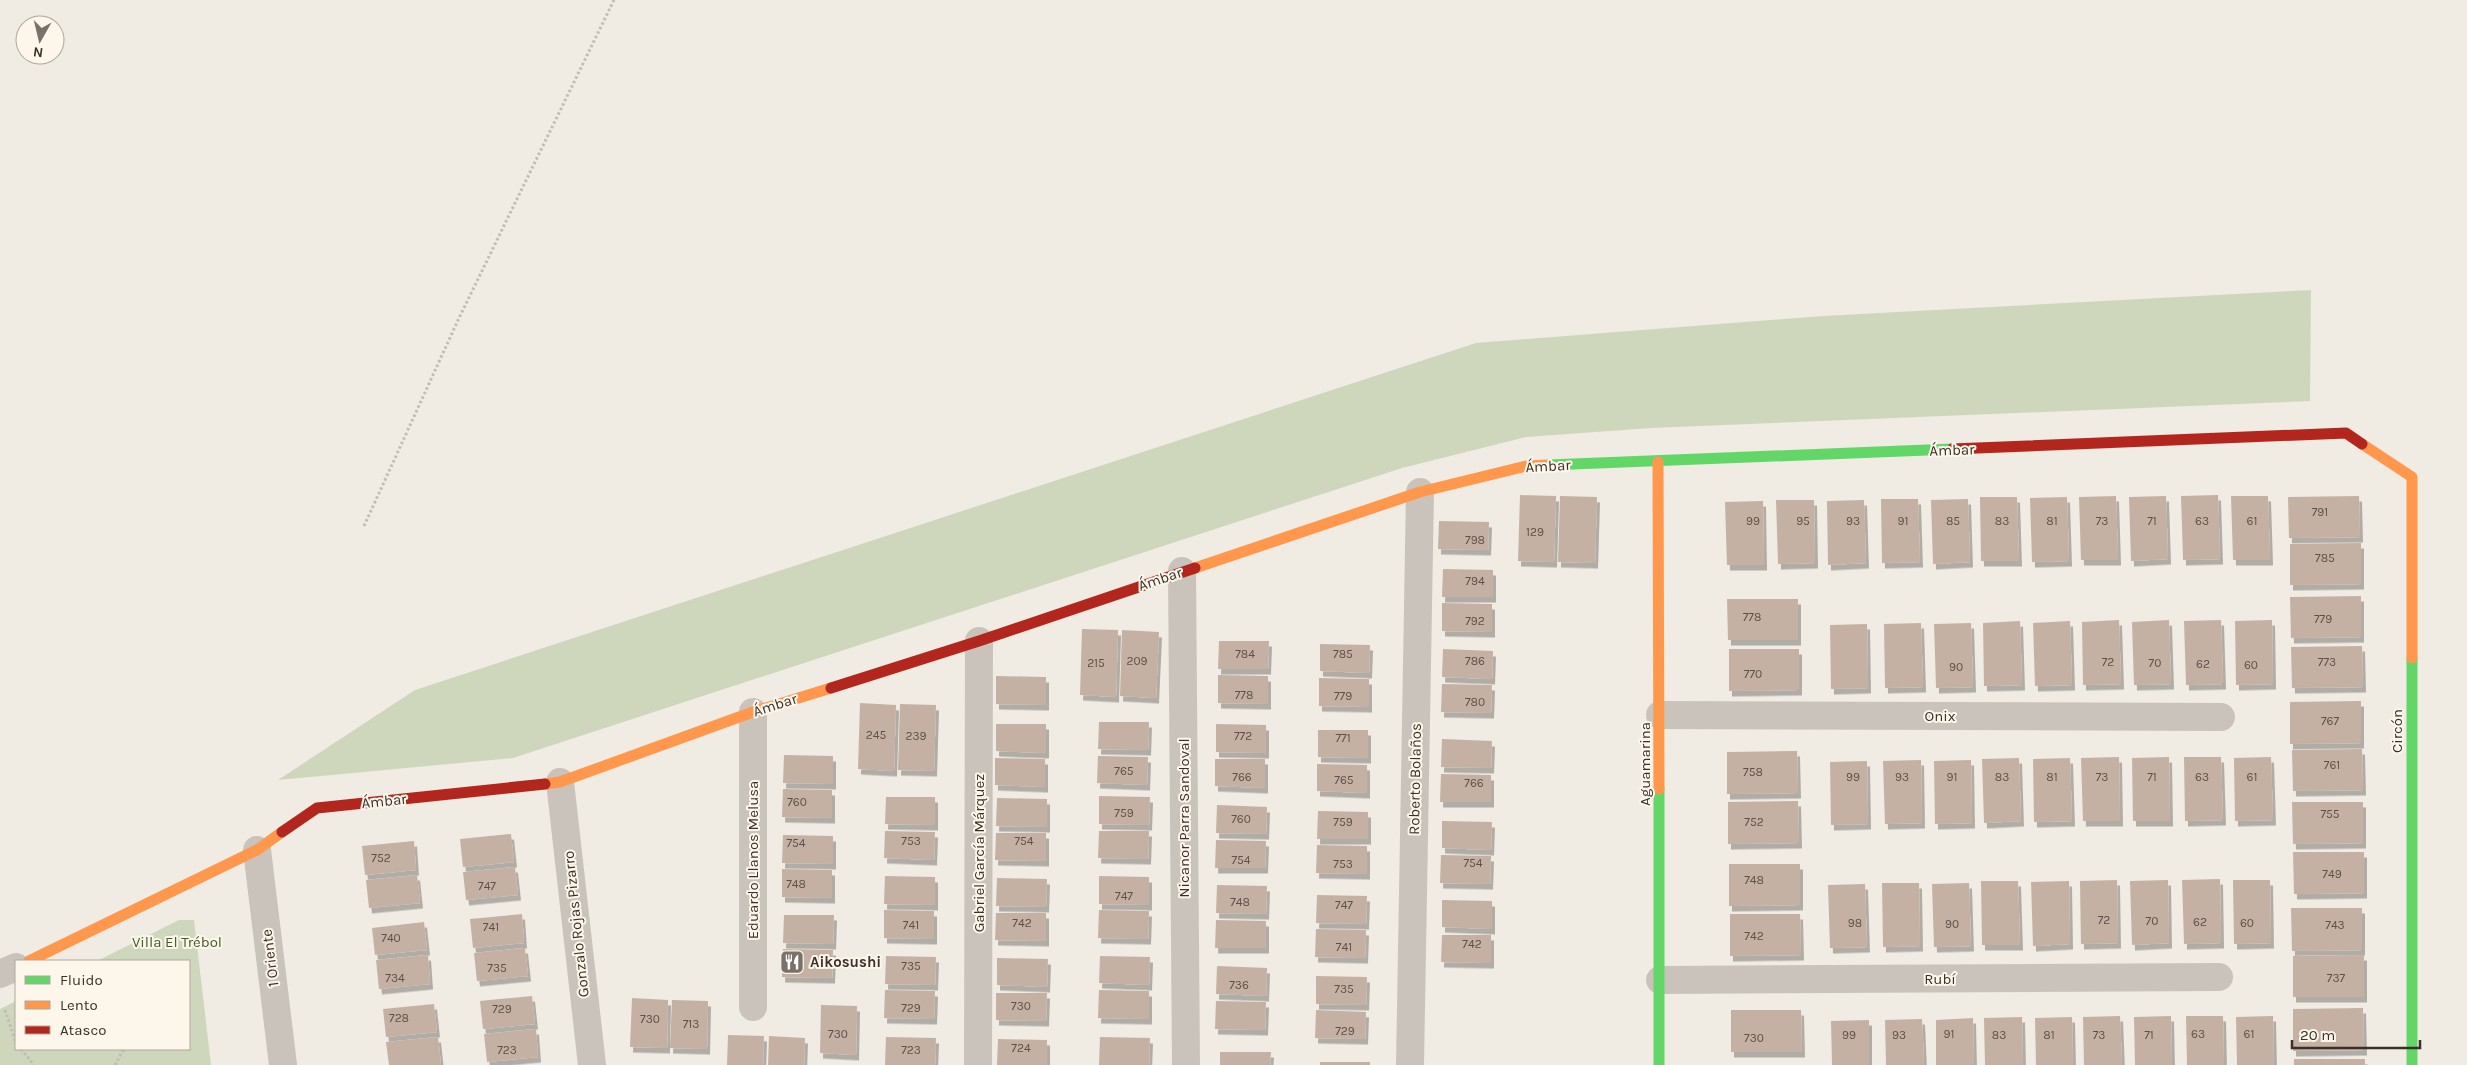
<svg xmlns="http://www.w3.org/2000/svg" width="2467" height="1065" font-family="Karla,sans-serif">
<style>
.green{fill:#ced7bc}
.building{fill:#c5b1a3;filter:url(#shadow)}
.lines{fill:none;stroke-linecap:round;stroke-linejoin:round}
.path{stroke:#c2bcb4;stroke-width:3;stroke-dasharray:2.5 2.5;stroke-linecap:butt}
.street{stroke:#c9c3bc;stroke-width:28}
.fast{stroke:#63d668;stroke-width:11}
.slow{stroke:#ff974d;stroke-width:11}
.jam{stroke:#b3261e;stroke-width:11}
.labels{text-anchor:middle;stroke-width:4;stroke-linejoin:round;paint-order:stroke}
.number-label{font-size:12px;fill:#5e5048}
.street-label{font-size:15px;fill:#3b3029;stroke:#fcf6eb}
.park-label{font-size:15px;fill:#445c2a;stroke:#fcf6eb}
.poi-label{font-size:15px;font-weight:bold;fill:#3b3029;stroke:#fcf6eb;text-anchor:start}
</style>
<defs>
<filter id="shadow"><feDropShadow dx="3" dy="5.5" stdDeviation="0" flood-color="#0004"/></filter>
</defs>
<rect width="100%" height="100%" fill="#f0ebe3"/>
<g class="green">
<polygon points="2311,290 2310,401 1651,428 1526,437 1402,468 513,758 278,780 415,690 1476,343 1823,316"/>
<polygon points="179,920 194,920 211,1065 0,1065 0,1009 16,1001 16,1049 189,1049 189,961 97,961"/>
</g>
<g class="building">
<polygon points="1520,495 1556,496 1554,562 1518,561"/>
<polygon points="2218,495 2220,559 2183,560 2181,496"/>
<polygon points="1560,496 1597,497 1595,563 1558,562"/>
<polygon points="2116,496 2118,560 2081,560 2079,497"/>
<polygon points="2166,496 2168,559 2131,561 2129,497"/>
<polygon points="2231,496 2268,496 2270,560 2233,560"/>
<polygon points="2359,496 2360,537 2289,538 2288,497"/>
<polygon points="1980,497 2017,497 2019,561 1981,561"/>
<polygon points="2067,497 2069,561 2032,562 2030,498"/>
<polygon points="1881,499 1918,499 1920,562 1882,563"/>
<polygon points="1968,499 1970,562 1933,564 1931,500"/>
<polygon points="1776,500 1814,500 1815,563 1778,564"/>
<polygon points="1864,500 1866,563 1828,565 1827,501"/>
<polygon points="1763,501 1764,565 1727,565 1725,502"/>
<polygon points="1439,521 1489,522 1488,550 1438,549"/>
<polygon points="2361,543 2361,584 2290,585 2290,544"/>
<polygon points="1443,569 1493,570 1493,597 1442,597"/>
<polygon points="2361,596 2361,637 2291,638 2290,597"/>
<polygon points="1727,599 1798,599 1798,640 1728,640"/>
<polygon points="1442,603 1492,604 1492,632 1442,631"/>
<polygon points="2119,620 2121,684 2083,685 2082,622"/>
<polygon points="2169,620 2171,684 2134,685 2132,622"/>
<polygon points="2221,620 2223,684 2186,685 2184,621"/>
<polygon points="2272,620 2273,684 2236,685 2235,621"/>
<polygon points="2020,621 2022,685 1984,686 1983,623"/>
<polygon points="2070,621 2072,685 2035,686 2033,623"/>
<polygon points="1921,623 1923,687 1885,688 1884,624"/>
<polygon points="1971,623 1973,687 1936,688 1934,624"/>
<polygon points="1867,624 1868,688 1831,689 1830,625"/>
<polygon points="1082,629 1118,630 1116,697 1080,695"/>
<polygon points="1122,630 1159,632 1156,698 1120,696"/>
<polygon points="1219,641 1269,641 1268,669 1218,669"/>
<polygon points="1320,644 1370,645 1369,673 1320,671"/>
<polygon points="2362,646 2363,687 2292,688 2291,647"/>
<polygon points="1443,649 1493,651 1492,679 1442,677"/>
<polygon points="1729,649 1799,649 1799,690 1729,691"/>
<polygon points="1218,675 1268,676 1268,704 1218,703"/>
<polygon points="996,676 1046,677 1046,705 996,704"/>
<polygon points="1319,678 1369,679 1369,707 1319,706"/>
<polygon points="1442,684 1492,685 1491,713 1441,712"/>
<polygon points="2361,701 2361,743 2290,744 2290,702"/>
<polygon points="860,703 896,705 894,771 858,769"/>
<polygon points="900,704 936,705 934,771 898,770"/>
<polygon points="1099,722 1149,722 1148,750 1098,749"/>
<polygon points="996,724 1046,724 1046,753 996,751"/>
<polygon points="1216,724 1266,725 1266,753 1216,752"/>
<polygon points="1318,730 1368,730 1368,758 1318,757"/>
<polygon points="1442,739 1492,741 1491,768 1441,767"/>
<polygon points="2362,749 2363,790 2293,791 2292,750"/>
<polygon points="1797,751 1798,793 1727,794 1727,752"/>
<polygon points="784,755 833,756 833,784 783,783"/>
<polygon points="1098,756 1148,757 1147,785 1097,783"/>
<polygon points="2119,757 2120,821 2083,821 2081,758"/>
<polygon points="2169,757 2170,821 2133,821 2132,758"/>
<polygon points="2184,757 2221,757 2223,820 2185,821"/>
<polygon points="2271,757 2273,820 2235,821 2234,758"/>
<polygon points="995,758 1045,759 1045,787 995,785"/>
<polygon points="2019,758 2021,821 1984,823 1982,759"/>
<polygon points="2070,758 2072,821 2034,822 2033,759"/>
<polygon points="1215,759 1265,759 1265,788 1215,786"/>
<polygon points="1921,760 1922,823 1885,824 1883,761"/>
<polygon points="1971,760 1972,823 1935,824 1934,761"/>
<polygon points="1867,761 1868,824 1831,825 1830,762"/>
<polygon points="1317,764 1367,765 1367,793 1317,791"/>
<polygon points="1441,774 1491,775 1491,802 1440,802"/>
<polygon points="783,789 832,790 832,818 782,817"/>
<polygon points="1099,796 1150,797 1149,825 1099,824"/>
<polygon points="886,797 935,797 935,825 885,824"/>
<polygon points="997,798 1047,799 1047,827 996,826"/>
<polygon points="1798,801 1799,843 1728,844 1728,802"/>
<polygon points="2292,802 2363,802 2363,843 2293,844"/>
<polygon points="1217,805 1267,807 1266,834 1216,833"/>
<polygon points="1318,811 1368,812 1368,839 1317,839"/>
<polygon points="1442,821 1492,822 1491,850 1442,848"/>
<polygon points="885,831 935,832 934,860 884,858"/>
<polygon points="1099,831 1149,831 1148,859 1098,858"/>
<polygon points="996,833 1046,833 1046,861 995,860"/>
<polygon points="511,834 514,862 463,867 460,839"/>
<polygon points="783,835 833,836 833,864 782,863"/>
<polygon points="1216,840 1266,841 1265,868 1215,868"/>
<polygon points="414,841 416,870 365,875 362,846"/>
<polygon points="1317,845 1367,846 1367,874 1316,873"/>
<polygon points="2293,852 2364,852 2364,893 2294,894"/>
<polygon points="1441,855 1491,856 1490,884 1440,883"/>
<polygon points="1729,864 1800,864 1800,905 1729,906"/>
<polygon points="515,867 518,895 466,900 463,872"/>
<polygon points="782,869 832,870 832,898 782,897"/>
<polygon points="417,875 420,903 369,908 366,880"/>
<polygon points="885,876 935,877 935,905 884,904"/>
<polygon points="1099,876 1149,877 1149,905 1099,904"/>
<polygon points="997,878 1047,879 1046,907 996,906"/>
<polygon points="2220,879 2221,943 2184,944 2182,880"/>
<polygon points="2117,880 2118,943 2081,944 2080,881"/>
<polygon points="2168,880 2169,943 2132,945 2130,881"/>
<polygon points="2233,880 2270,880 2271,943 2234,944"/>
<polygon points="1981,881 2018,881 2020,945 1982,945"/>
<polygon points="2069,881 2070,944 2033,946 2031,882"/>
<polygon points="1882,883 1919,883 1920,946 1883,947"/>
<polygon points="1969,883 1971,946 1934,947 1932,884"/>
<polygon points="1865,884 1867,947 1830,948 1828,885"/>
<polygon points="1217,885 1267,886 1266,914 1216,913"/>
<polygon points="1317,895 1367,896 1366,924 1316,923"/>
<polygon points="1442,900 1492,901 1492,929 1442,927"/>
<polygon points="2291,908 2362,908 2362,950 2292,951"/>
<polygon points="884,910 934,911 934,939 884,938"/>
<polygon points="1099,910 1149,911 1148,939 1098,938"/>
<polygon points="996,913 1046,913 1046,941 995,940"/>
<polygon points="522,914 524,943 473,948 470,919"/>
<polygon points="1730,914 1800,914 1801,955 1730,956"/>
<polygon points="784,915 834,915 833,944 783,943"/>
<polygon points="1216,920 1266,921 1266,948 1215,948"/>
<polygon points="424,922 427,950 375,955 372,928"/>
<polygon points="1316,929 1366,930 1365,958 1315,957"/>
<polygon points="1442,935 1491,935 1491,963 1441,962"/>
<polygon points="525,948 528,976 477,981 474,953"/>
<polygon points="783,949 833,950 832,978 782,977"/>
<polygon points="428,955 430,984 379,989 376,960"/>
<polygon points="2364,955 2364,997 2293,997 2293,956"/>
<polygon points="886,956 936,957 935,985 885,984"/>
<polygon points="1100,956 1150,957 1149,985 1099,983"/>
<polygon points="997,958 1048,959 1047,987 997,985"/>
<polygon points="1217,966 1267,968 1266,996 1216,994"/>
<polygon points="1316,976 1367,977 1366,1005 1316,1004"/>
<polygon points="885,990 935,991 934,1019 884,1018"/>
<polygon points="1099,990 1149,991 1149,1019 1098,1018"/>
<polygon points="996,993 1047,993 1046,1021 996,1020"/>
<polygon points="532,996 535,1024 483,1029 480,1001"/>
<polygon points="632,998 668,1000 667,1048 630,1047"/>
<polygon points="672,1000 708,1001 707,1049 670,1048"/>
<polygon points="1216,1001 1266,1002 1265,1030 1215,1029"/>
<polygon points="434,1004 437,1032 386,1037 383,1009"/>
<polygon points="821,1005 857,1006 856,1055 820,1053"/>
<polygon points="2363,1008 2364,1050 2293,1051 2293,1009"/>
<polygon points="1316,1010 1366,1012 1365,1039 1315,1038"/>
<polygon points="1731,1010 1801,1010 1802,1052 1731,1052"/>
<polygon points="2120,1016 2122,1065 2084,1065 2083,1017"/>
<polygon points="2171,1016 2172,1065 2135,1065 2134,1017"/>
<polygon points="2186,1016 2223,1016 2224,1065 2187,1065"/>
<polygon points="2273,1016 2274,1065 2237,1065 2236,1017"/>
<polygon points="2022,1017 2023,1065 1985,1065 1984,1018"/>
<polygon points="2072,1017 2073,1065 2036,1065 2035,1018"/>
<polygon points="1973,1018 1974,1065 1936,1065 1936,1020"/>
<polygon points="1922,1019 1924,1065 1886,1065 1885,1020"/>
<polygon points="1869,1020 1869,1065 1832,1065 1831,1021"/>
<polygon points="536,1029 538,1057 487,1062 484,1034"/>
<polygon points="728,1035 764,1036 763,1065 727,1065"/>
<polygon points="769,1036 805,1038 804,1065 768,1065"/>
<polygon points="438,1037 441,1065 389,1065 386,1042"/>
<polygon points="886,1037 936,1038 935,1065 885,1065"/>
<polygon points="1100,1037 1150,1038 1149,1065 1099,1065"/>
<polygon points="998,1039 1047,1040 1047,1065 997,1065"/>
<polygon points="1220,1052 1271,1052 1270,1065 1220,1065"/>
<rect x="2294" y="1059" width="71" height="6"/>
<rect x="1320" y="1062" width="50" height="3"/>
</g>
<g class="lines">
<g class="path">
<polyline points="364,526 459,318 614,0"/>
<polyline points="5,1010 16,1043"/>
<polyline points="21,1049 34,1065"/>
<polyline points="115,1065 124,1049"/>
</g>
<g class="street">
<polyline points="1182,571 1186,1065"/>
<polyline points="1660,715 2221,717"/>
<polyline points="560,782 592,1065"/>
<polyline points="257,850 283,1065"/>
<polyline points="0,974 16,967"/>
<polyline points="1660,980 2219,977"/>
<polyline points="753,1007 753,712"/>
<polyline points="978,1065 979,641"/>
<polyline points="1410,1065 1420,492"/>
</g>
<g class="fast">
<polyline points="1548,465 1952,449"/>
<polyline points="2412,658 2412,1065"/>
<polyline points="1659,789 1659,1065"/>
</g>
<g class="slow">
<polyline points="2362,444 2412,477 2412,658"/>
<polyline points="1658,462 1659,789"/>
<polyline points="1195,568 1420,492 1526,466 1548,465"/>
<polyline points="545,784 560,782 753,712 831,688"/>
<polyline points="29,961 257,850 282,832"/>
</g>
<g class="jam">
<polyline points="1952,449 2346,433 2362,444"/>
<polyline points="831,688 979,641 1195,568"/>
<polyline points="282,832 317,808 545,784"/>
</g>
</g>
<defs>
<g id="restaurant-square" transform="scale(1.25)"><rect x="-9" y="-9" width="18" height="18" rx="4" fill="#7a716a" stroke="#fcf6eb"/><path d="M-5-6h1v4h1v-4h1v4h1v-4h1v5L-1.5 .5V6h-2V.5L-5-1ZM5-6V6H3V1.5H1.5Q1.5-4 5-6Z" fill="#fff"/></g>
</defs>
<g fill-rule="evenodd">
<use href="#restaurant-square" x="792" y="962"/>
</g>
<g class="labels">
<g class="number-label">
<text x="2320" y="516">791</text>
<text x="1753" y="525">99</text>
<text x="1803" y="525">95</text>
<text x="1853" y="525">93</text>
<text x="1903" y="525">91</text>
<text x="1953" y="525">85</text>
<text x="2002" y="525">83</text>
<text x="2052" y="525">81</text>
<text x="2102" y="525">73</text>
<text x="2152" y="525">71</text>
<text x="2202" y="525">63</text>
<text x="2252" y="525">61</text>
<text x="1535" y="536">129</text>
<text x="1475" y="544">798</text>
<text x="2325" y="562">785</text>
<text x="1475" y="585">794</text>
<text x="1752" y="621">778</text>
<text x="2323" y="623">779</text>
<text x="1475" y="625">792</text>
<text x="1245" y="658">784</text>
<text x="1343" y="658">785</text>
<text x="1137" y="665">209</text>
<text x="1475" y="665">786</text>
<text x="2108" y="666">72</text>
<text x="2327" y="666">773</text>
<text x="1096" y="667">215</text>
<text x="2155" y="667">70</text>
<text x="2203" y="668">62</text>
<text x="2251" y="669">60</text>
<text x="1956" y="671">90</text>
<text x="1753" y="678">770</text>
<text x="1244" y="699">778</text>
<text x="1343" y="700">779</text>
<text x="1475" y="706">780</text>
<text x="2330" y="725">767</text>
<text x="876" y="739">245</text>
<text x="916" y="740">239</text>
<text x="1243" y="740">772</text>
<text x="1343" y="742">771</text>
<text x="2332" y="769">761</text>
<text x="1124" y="775">765</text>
<text x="1753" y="776">758</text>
<text x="1242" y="781">766</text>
<text x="1853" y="781">99</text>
<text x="1902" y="781">93</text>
<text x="1952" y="781">91</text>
<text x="2002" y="781">83</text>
<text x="2052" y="781">81</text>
<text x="2102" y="781">73</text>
<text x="2152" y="781">71</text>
<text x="2202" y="781">63</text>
<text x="2252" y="781">61</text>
<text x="1344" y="784">765</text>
<text x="1474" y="787">766</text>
<text x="797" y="806">760</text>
<text x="1124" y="817">759</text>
<text x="2330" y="818">755</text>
<text x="1241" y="823">760</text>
<text x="1343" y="826">759</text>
<text x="1754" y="826">752</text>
<text x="911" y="845">753</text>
<text x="1024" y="845">754</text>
<text x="796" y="847">754</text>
<text x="381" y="862">752</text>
<text x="1241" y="864">754</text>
<text x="1473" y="867">754</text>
<text x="1343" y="868">753</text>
<text x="2332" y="878">749</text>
<text x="1754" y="884">748</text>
<text x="796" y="888">748</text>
<text x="487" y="890">747</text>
<text x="1124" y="900">747</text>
<text x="1240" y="906">748</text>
<text x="1344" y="909">747</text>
<text x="2104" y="924">72</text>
<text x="2152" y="925">70</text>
<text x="2200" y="926">62</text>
<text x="1022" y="927">742</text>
<text x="1855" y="927">98</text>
<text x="2247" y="927">60</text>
<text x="1952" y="928">90</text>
<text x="911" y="929">741</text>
<text x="2335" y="929">743</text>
<text x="491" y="931">741</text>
<text x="1754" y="940">742</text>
<text x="391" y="942">740</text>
<text x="1472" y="948">742</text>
<text x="1344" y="951">741</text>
<text x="911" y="970">735</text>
<text x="497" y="972">735</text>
<text x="395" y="982">734</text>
<text x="2336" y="982">737</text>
<text x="1239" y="989">736</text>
<text x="1344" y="993">735</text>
<text x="1021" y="1010">730</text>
<text x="911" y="1012">729</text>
<text x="502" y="1013">729</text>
<text x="399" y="1022">728</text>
<text x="650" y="1023">730</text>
<text x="691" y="1028">713</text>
<text x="1345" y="1035">729</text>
<text x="838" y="1038">730</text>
<text x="1949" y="1038">91</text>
<text x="2198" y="1038">63</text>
<text x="2249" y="1038">61</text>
<text x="1849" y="1039">99</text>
<text x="1899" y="1039">93</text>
<text x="1999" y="1039">83</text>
<text x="2049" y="1039">81</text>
<text x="2099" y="1039">73</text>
<text x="2149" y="1039">71</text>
<text x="1754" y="1042">730</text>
<text x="1021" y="1052">724</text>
<text x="507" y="1054">723</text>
<text x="911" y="1054">723</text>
</g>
<g class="street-label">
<text transform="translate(1952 450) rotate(-2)" y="5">Ámbar</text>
<text transform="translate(1548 466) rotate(-3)" y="5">Ámbar</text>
<text transform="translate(1160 579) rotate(-19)" y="5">Ámbar</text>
<text transform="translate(775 705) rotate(-18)" y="5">Ámbar</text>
<text x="1940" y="721">Onix</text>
<text transform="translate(2397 731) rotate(-90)" y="5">Circón</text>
<text transform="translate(1645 764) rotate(-90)" y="5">Aguamarina</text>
<text transform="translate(1415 779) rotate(-89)" y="5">Roberto Bolaños</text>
<text transform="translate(384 801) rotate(-6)" y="5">Ámbar</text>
<text transform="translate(1184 818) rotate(-90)" y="5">Nicanor Parra Sandoval</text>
<text transform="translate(979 853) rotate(-90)" y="5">Gabriel García Márquez</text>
<text transform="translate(753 860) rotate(-90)" y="5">Eduardo Llanos Melusa</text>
<text transform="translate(576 924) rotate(-96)" y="5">Gonzalo Rojas Pizarro</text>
<text transform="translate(270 958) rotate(-97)" y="5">1 Oriente</text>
<text x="1940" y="984">Rubí</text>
</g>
<g class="park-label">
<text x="177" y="947">Villa El Trébol</text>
</g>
<g class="poi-label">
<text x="810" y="967">Aikosushi</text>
</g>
</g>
<rect x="15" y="960" width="175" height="90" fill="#fcf6eb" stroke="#afa79d"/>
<rect x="25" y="976" width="25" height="8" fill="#63d668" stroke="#afa79d"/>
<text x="60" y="985" font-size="15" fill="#3b3029">Fluido</text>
<rect x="25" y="1001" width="25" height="8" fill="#ff974d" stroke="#afa79d"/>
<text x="60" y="1010" font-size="15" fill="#3b3029">Lento</text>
<rect x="25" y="1026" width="25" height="8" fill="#b3261e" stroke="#afa79d"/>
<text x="60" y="1035" font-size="15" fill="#3b3029">Atasco</text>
<g transform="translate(40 40) rotate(188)"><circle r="24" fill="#fcf6eb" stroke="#afa79d"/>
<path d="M0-4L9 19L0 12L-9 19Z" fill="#7a716a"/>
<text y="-8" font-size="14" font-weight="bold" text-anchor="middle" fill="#3b3029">N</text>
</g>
<path d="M2292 1040v8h128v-8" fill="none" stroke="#3b3029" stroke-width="2.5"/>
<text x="2300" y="1040" font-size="15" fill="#3b3029" stroke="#fcf6eb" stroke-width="4" paint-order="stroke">20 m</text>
</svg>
